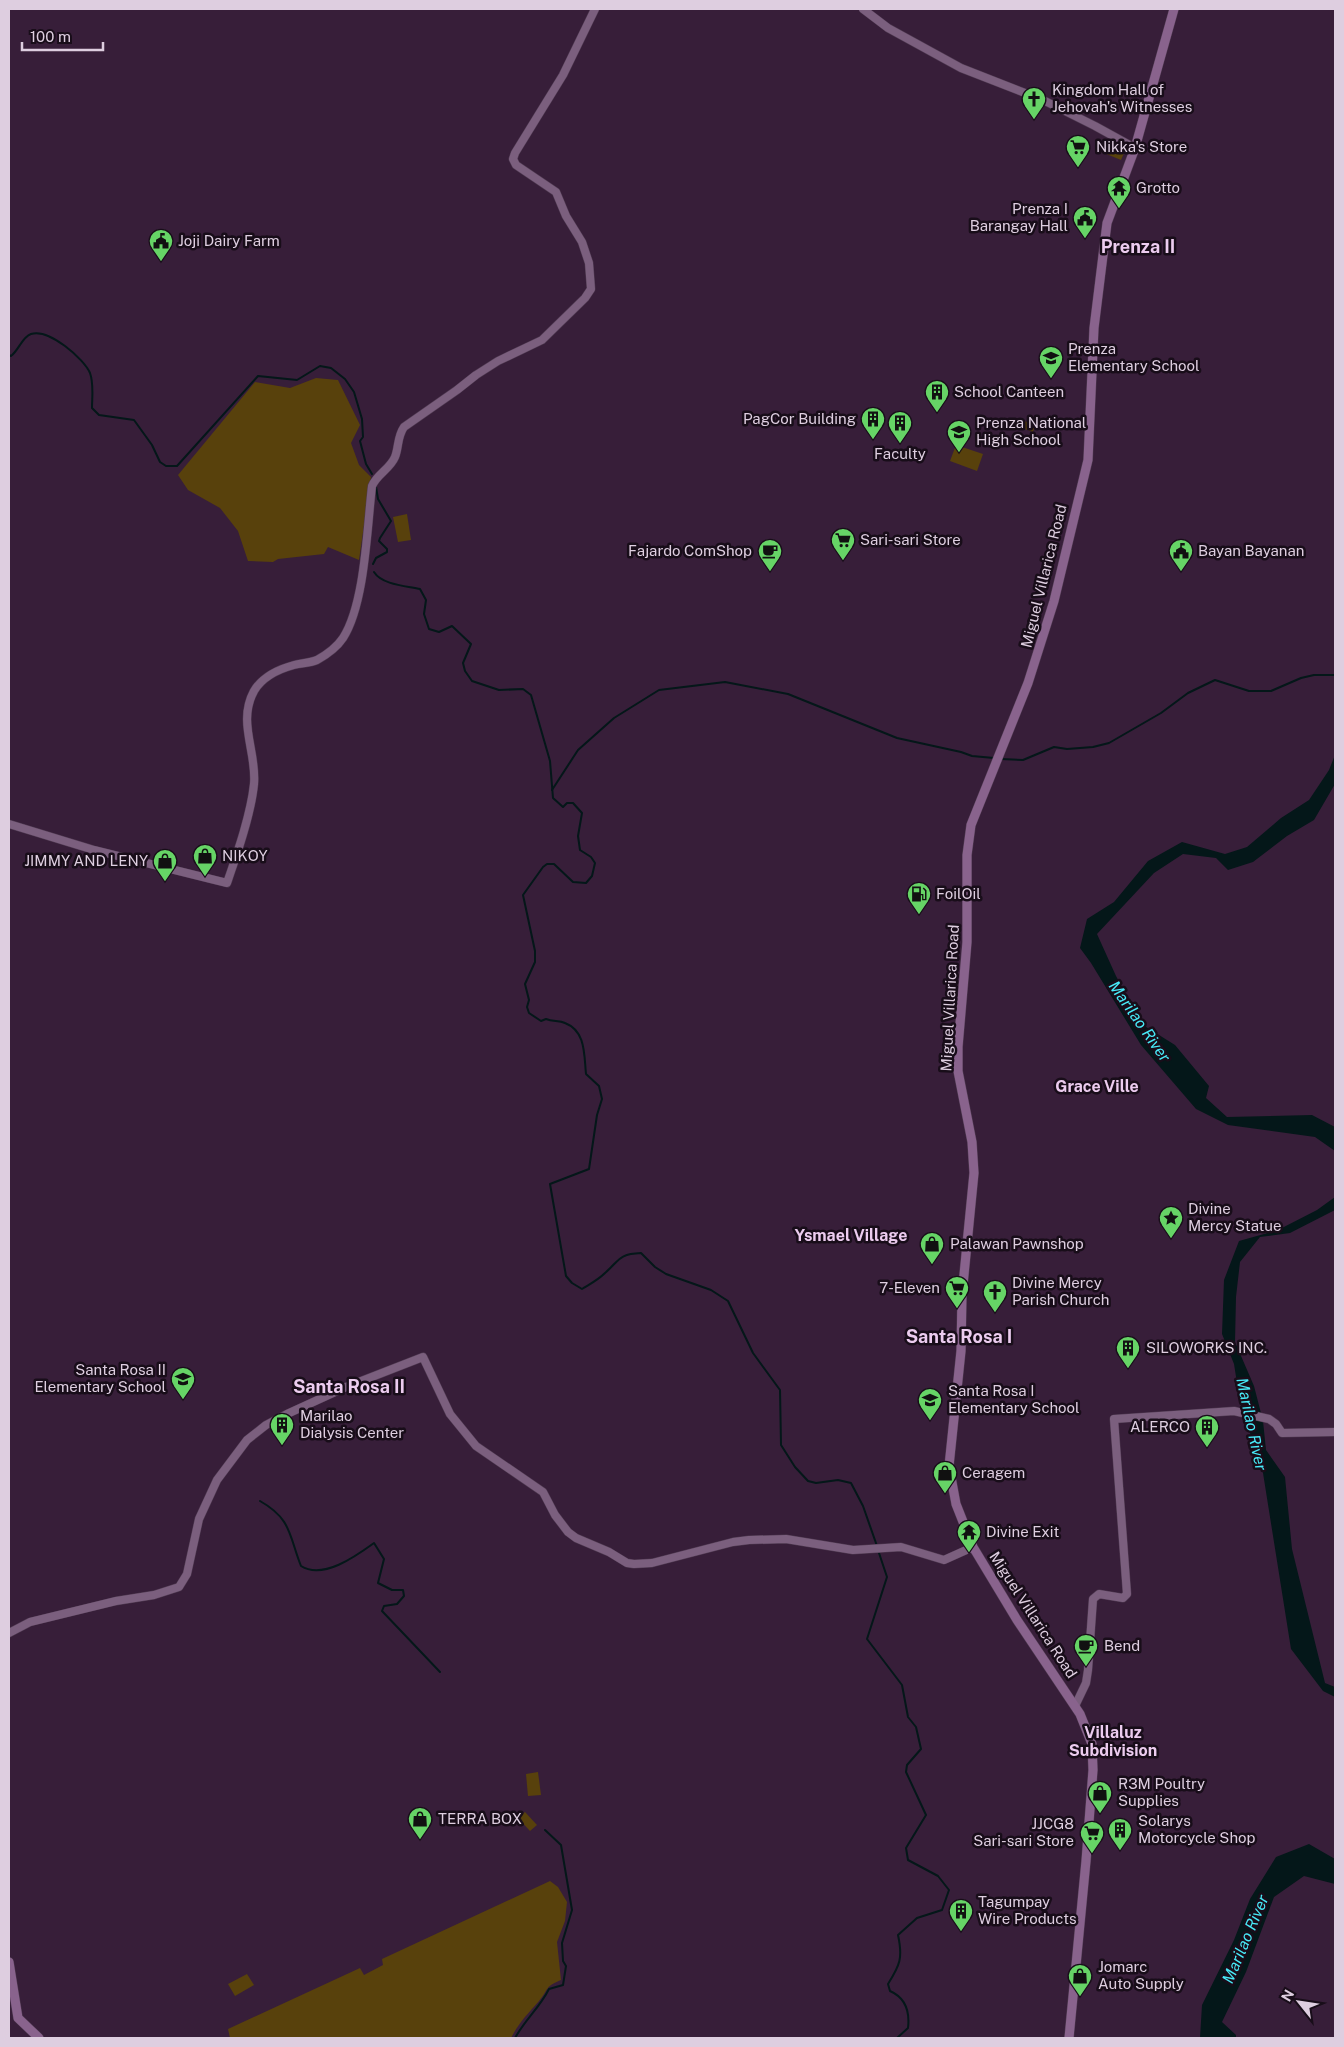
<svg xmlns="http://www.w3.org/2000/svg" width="1344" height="2047" font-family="'Public Sans',sans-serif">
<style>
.green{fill:#58410c}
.water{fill:#041719}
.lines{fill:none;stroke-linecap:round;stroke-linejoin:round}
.stream{stroke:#041719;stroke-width:2}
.tertiary-casing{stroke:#503b52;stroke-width:9}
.secondary-casing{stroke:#503b52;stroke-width:10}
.tertiary{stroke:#7b5f7e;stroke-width:8}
.secondary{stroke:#89638d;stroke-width:9}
.labels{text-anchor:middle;stroke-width:5;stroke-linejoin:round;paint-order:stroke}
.poi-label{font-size:15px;fill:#decee0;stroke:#180d19;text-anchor:start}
.street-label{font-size:15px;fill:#decee0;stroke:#180d19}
.water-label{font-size:16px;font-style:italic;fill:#48eaf8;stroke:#180d19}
.neighbourhood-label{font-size:16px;font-weight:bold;fill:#ecccef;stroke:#180d19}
.quarter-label{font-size:18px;font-weight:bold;fill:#ecccef;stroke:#180d19}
</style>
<rect width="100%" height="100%" fill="#371e39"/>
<g class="green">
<polygon points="1103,142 1125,151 1121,160 1099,151"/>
<polygon points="316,378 338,380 360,425 351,443 359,465 371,477 359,560 328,547 324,554 278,559 273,562 248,561 238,531 220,508 188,490 178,475 255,382 290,388"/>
<polygon points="1019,419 1035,425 1033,432 1017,426"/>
<polygon points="956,445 983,454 977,471 950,461"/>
<polygon points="407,514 411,540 398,542 393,517"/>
<polygon points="538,1772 541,1795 528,1796 526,1774"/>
<polygon points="525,1812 537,1825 530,1831 518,1818"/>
<path d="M550 1881 558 1887 567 1902 565 1921 557 1942 561 1980C544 1987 549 1989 539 2001 527 2015 520 2021 511 2038H230L228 2029 360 1968 364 1975 383 1965 382 1959Z"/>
<polygon points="247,1974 254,1985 235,1996 228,1984"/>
</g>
<g class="water">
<polygon points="1335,755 1335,784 1314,820 1287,836 1253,862 1228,870 1216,858 1183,854 1154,873 1097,934 1116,976 1143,1025 1175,1045 1209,1086 1206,1098 1227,1117 1312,1115 1335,1127 1335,1151 1315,1137 1228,1125 1196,1109 1141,1045 1091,963 1080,948 1087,919 1114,902 1148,861 1182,842 1225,854 1247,847 1281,818 1309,800 1329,770"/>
<polygon points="1335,1197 1335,1210 1290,1233 1260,1237 1240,1262 1236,1297 1235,1342 1254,1386 1263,1421 1266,1450 1285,1477 1292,1549 1325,1683 1335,1687 1335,1697 1323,1691 1291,1649 1263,1473 1240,1402 1234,1364 1222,1334 1224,1280 1239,1241 1278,1230 1317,1210"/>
<polygon points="1309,1844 1335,1859 1335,1884 1304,1876 1274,1897 1246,1972 1222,2022 1236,2035 1236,2038 1200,2038 1202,2005 1234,1940 1250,1899 1276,1857"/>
</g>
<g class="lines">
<g class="stream">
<path d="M9 355 11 356C19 350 22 337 31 334 49 328 84 359 90 373 94 384 92 397 92 408L99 415 134 420 152 445 160 462 166 466H177L258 376 297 380 320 366 331 368 345 379 354 392 362 419 363 437 360 441 366 464 372 474"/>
<polyline points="373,564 376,558 387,552 387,549 379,541 380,538 391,521 378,499 376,487"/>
<path d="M374 572C382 585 407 586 420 589L426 600 424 614 429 629 439 632 452 626 471 644 463 663 465 671 472 681 499 690 523 689 531 695 550 761 553 798 563 807 567 803H573L582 813 578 836 580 850 591 857 595 863 592 876 586 883 573 882 554 864H547L543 867 523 895 535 951V962L525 984 529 1000 527 1007 529 1013 541 1021 546 1019C553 1022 559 1020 565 1023 586 1031 584 1055 586 1074L599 1086 602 1099 597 1115 589 1169 550 1184 566 1276 572 1283 582 1289C590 1284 598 1280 605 1273 620 1260 618 1254 641 1253L655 1267 666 1274 711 1290 728 1301 753 1353 780 1390 781 1445 795 1467 808 1481 816 1483 838 1480 851 1483 863 1506 877 1546"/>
<polyline points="1001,759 1023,760 1054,747 1067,749 1093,747 1109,743 1161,713 1188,693 1215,680 1249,691 1271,691 1301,678 1314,675 1335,675"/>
<polyline points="552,790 578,750 614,718 659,690 725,682 788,694 897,738 961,752 972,756 994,758"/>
<path d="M260 1501C292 1519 289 1536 301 1566 323 1580 356 1556 374 1543L384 1559 378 1583 392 1590H403L404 1596 397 1604 384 1606 382 1611 440 1672"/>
<path d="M878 1550 887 1577 867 1639 902 1685 908 1717 916 1727 921 1749 907 1765 906 1772 926 1815 906 1848 908 1860 938 1876 949 1890 942 1910 917 1918 898 1935C903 1958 900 1965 888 1984L890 1991C906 1998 910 2011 908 2028L897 2038"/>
<path d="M515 2038C525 2020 540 2007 549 1989L563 1985 566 1966 563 1961 562 1943 572 1910 561 1845 545 1830"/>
</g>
<g class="tertiary-casing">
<g id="tertiary">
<polyline points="863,9 888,28 961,68 1043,100 1095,126 1135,148"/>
<path d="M9 824 94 850 227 883C237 854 251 814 254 784 257 752 237 722 254 691 263 676 279 669 294 665 302 663 310 663 317 660 326 655 337 647 343 638 365 604 367 528 372 486 377 474 390 469 395 457 399 447 397 437 404 427L457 390 476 375 498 361 542 340 585 298 591 289 589 263 582 242 566 216 556 192 516 165 513 159 515 153 563 75 595 9"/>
<polyline points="9,1633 30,1622 116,1601 154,1595 179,1587 187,1574 199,1519 217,1480 247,1440 266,1425 287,1414 346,1387 423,1357 450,1414 476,1446 543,1492 555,1515 568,1532 576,1538 609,1552 627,1563 634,1564 652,1563 733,1542 749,1540 786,1539 853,1550 901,1547 944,1560 973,1547"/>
<polyline points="1075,1706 1086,1683 1088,1670 1093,1599 1099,1594 1123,1598 1127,1594 1114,1419 1234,1411 1269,1419 1276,1424 1282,1433 1335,1432"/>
</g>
</g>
<g class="secondary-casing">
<g id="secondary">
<polyline points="9,1962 18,2018 39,2038"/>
<polyline points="1069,2038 1086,1861 1093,1770 1092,1744 1080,1714 1017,1620 973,1547 956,1504 949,1466 961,1351 962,1295 974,1173 972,1142 958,1071 958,1047 967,942 967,855 971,825 1028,683 1054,601 1088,460 1094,328 1107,223 1135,148 1174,9"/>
</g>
</g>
<use href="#tertiary" class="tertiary"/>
<use href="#secondary" class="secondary"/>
</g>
<defs>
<g id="church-pin" transform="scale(1.25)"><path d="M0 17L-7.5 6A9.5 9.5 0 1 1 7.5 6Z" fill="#66d466" stroke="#180d19"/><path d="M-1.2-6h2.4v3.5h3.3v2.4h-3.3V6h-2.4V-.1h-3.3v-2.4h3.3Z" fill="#111"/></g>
<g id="supermarket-pin" transform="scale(1.25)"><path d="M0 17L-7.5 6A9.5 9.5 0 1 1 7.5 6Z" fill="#66d466" stroke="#180d19"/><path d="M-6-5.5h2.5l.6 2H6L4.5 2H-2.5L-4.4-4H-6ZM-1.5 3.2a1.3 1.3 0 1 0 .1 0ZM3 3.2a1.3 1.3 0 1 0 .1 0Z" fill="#111"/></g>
<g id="temple-pin" transform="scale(1.25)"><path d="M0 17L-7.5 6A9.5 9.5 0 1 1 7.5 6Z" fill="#66d466" stroke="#180d19"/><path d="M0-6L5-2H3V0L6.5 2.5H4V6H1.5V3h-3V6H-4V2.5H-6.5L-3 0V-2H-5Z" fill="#111"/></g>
<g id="civic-pin" transform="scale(1.25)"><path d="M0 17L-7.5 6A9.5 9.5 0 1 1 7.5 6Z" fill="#66d466" stroke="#180d19"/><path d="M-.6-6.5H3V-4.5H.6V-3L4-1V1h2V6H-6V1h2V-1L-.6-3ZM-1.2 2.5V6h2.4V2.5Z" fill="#111"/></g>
<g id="school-pin" transform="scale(1.25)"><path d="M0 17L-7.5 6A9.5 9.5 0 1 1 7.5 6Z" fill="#66d466" stroke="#180d19"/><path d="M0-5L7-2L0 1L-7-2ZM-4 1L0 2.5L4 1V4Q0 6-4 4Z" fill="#111"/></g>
<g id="building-pin" transform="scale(1.25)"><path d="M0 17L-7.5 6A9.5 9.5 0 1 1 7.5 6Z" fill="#66d466" stroke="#180d19"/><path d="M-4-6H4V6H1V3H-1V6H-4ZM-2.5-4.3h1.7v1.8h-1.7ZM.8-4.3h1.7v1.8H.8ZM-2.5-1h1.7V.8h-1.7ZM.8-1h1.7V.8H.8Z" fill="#111"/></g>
<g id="cafe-pin" transform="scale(1.25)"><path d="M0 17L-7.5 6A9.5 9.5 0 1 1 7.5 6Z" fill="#66d466" stroke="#180d19"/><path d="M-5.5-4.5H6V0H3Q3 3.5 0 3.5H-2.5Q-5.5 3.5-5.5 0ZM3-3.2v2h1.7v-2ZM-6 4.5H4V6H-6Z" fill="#111"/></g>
<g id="shop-pin" transform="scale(1.25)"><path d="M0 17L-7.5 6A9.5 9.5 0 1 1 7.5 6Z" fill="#66d466" stroke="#180d19"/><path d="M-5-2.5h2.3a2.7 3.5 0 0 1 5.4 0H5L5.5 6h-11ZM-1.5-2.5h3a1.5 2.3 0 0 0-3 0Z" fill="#111"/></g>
<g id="fuel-pin" transform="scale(1.25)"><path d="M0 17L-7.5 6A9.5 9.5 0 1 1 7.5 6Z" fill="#66d466" stroke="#180d19"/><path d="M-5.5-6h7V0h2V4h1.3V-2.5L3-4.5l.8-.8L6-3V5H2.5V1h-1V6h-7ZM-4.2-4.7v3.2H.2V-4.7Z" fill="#111"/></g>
<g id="sight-pin" transform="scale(1.25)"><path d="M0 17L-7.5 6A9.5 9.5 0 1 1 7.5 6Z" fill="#66d466" stroke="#180d19"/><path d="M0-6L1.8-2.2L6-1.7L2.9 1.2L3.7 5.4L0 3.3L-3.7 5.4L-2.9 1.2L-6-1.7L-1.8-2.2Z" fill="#111"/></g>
</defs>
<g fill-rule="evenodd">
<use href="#church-pin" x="1034" y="99"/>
<use href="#supermarket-pin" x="1078" y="147"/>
<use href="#temple-pin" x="1119" y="188"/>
<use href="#civic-pin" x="1085" y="218"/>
<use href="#civic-pin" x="161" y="241"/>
<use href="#school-pin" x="1051" y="358"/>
<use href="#building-pin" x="937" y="392"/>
<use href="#building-pin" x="873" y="419"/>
<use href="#building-pin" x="900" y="423"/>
<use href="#school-pin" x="959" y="432"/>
<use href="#supermarket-pin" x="843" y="540"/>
<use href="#cafe-pin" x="770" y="551"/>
<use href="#civic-pin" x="1181" y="551"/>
<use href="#shop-pin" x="205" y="856"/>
<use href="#shop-pin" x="165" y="861"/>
<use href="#fuel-pin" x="919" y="894"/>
<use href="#sight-pin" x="1171" y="1218"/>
<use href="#shop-pin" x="932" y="1244"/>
<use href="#supermarket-pin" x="957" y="1288"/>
<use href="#church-pin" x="995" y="1292"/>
<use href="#building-pin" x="1128" y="1348"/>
<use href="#school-pin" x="183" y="1379"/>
<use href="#school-pin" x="930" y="1400"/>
<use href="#building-pin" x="282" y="1425"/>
<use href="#building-pin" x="1207" y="1427"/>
<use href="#shop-pin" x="945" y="1473"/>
<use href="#temple-pin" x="969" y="1532"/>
<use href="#cafe-pin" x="1086" y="1646"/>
<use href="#shop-pin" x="1100" y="1793"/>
<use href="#shop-pin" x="420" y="1819"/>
<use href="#building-pin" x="1120" y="1830"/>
<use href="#supermarket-pin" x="1092" y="1833"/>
<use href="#building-pin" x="961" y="1911"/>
<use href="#shop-pin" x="1080" y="1976"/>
</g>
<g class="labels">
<g class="poi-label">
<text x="1052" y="95">Kingdom Hall of<tspan x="1052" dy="17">Jehovah's Witnesses</tspan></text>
<text x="1096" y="152">Nikka's Store</text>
<text x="1136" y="193">Grotto</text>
<text x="1068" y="214" text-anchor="end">Prenza I<tspan x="1068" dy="17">Barangay Hall</tspan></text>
<text x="178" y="246">Joji Dairy Farm</text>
<text x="1068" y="354">Prenza<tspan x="1068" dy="17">Elementary School</tspan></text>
<text x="954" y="397">School Canteen</text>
<text x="856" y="424" text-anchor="end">PagCor Building</text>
<text x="976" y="428">Prenza National<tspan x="976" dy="17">High School</tspan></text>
<text x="900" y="459" text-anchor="middle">Faculty</text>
<text x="860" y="545">Sari-sari Store</text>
<text x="752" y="556" text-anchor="end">Fajardo ComShop</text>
<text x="1198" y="556">Bayan Bayanan</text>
<text x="222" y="861">NIKOY</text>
<text x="148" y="866" text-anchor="end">JIMMY AND LENY</text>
<text x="936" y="899">FoilOil</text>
<text x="1188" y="1214">Divine<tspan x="1188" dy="17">Mercy Statue</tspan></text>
<text x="950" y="1249">Palawan Pawnshop</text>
<text x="1012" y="1288">Divine Mercy<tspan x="1012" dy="17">Parish Church</tspan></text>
<text x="940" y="1293" text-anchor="end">7-Eleven</text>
<text x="1146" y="1353">SILOWORKS INC.</text>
<text x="166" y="1375" text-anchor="end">Santa Rosa II<tspan x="166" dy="17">Elementary School</tspan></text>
<text x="948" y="1396">Santa Rosa I<tspan x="948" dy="17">Elementary School</tspan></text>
<text x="300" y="1421">Marilao<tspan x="300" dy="17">Dialysis Center</tspan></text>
<text x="1190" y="1432" text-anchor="end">ALERCO</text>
<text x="962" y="1478">Ceragem</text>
<text x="986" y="1537">Divine Exit</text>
<text x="1104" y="1651">Bend</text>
<text x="1118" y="1789">R3M Poultry<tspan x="1118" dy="17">Supplies</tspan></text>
<text x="438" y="1824">TERRA BOX</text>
<text x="1138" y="1826">Solarys<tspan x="1138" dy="17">Motorcycle Shop</tspan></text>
<text x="1074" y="1829" text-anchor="end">JJCG8<tspan x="1074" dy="17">Sari-sari Store</tspan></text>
<text x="978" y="1907">Tagumpay<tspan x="978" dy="17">Wire Products</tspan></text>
<text x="1098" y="1972">Jomarc<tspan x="1098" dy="17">Auto Supply</tspan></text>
</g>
<g class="street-label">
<text transform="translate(1044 576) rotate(-76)" y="5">Miguel Villarica Road</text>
<text transform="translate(950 998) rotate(-87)" y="5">Miguel Villarica Road</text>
<text transform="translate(1033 1615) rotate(57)" y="5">Miguel Villarica Road</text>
</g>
<g class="water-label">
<text transform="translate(1140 1021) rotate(55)" y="6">Marilao River</text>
<text transform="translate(1252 1424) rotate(78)" y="6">Marilao River</text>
<text transform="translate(1245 1939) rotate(-67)" y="6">Marilao River</text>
</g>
<g class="neighbourhood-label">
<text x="1097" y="1092">Grace Ville</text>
<text x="851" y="1241">Ysmael Village</text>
<text x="1113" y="1738">Villaluz<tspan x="1113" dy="18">Subdivision</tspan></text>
</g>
<g class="quarter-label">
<text x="1138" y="253">Prenza II</text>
<text x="959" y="1343">Santa Rosa I</text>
<text x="349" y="1393">Santa Rosa II</text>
</g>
</g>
<rect width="1344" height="2047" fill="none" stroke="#decee0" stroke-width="20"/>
<g transform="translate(1299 2002) rotate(300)" stroke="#180d19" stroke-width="4" paint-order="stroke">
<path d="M0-4L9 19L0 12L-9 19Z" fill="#decee0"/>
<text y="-8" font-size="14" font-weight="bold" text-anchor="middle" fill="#decee0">N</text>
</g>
<path d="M22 42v8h81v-8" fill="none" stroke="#decee0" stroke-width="2.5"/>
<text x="30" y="42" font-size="15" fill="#decee0" stroke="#180d19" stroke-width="4" paint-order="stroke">100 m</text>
</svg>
